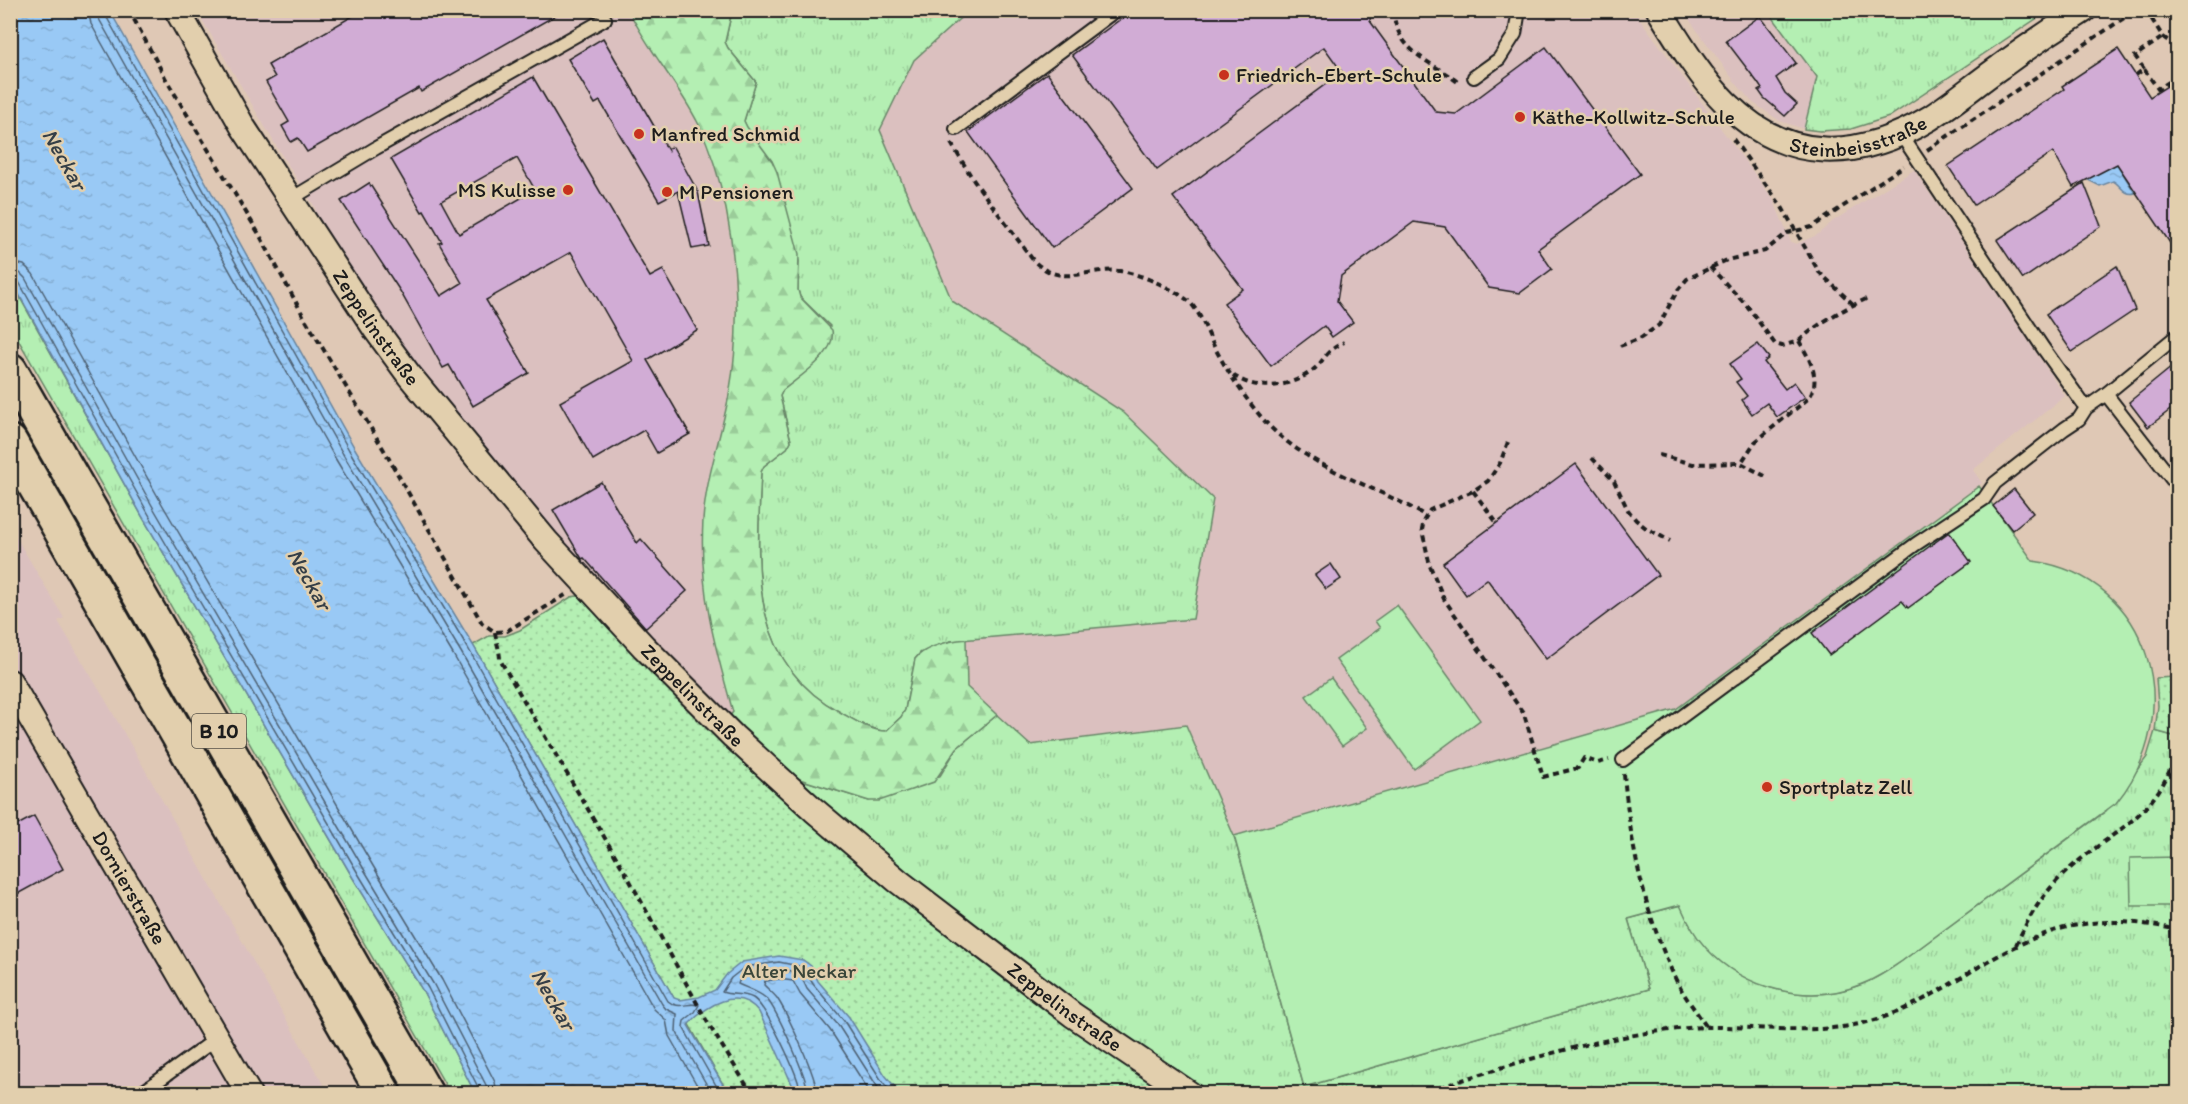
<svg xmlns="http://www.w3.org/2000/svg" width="2188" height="1104" font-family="Itim,sans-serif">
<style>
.built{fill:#dbc0bf}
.grass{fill:url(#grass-tufts);stroke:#688668;stroke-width:1.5}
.forest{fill:url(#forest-firs);stroke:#688668;stroke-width:1.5}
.park{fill:url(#park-dots);stroke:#688668;stroke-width:1.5}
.pitch{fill:#b4efb3;stroke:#688668;stroke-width:1.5}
.water{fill:url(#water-ripples);stroke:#67849e;stroke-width:1.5}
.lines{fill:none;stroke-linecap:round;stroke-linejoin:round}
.shore{stroke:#4e6173;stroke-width:1.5}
.building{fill:#d1acd5;stroke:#1c1c1c;stroke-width:1.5;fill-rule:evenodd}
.lane-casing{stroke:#1c1c1c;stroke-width:16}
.street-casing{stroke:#1c1c1c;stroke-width:28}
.highway-casing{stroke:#1c1c1c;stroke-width:38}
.path{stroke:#1c1c1c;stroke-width:4;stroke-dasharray:6 4.5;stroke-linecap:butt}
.lane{stroke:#e2cfad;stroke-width:12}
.street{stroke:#e2cfad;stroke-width:24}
.highway{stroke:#e2cfad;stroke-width:33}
.poi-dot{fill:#c8321e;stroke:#e2cfad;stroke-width:2}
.labels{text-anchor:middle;stroke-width:5;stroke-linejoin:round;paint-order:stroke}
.shield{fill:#e2cfad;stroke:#575248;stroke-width:1.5}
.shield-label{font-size:20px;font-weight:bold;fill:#1c1c1c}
.poi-label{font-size:21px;fill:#1c1c1c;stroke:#e2cfad;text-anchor:start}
.street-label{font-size:21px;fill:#1c1c1c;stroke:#e2cfad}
.park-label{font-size:21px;fill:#3a463a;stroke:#e2cfad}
.water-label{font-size:22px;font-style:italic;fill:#353f47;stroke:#e2cfad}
</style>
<defs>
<pattern id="grass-tufts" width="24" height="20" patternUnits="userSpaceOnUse" patternTransform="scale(1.5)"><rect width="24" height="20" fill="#b4efb3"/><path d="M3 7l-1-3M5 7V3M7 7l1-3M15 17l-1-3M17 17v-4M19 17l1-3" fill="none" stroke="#9acc99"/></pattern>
<pattern id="forest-firs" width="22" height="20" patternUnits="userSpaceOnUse" patternTransform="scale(1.5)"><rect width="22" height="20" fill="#b4efb3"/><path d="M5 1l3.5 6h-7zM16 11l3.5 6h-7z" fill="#9acc99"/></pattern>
<pattern id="park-dots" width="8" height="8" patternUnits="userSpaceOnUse" patternTransform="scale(1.5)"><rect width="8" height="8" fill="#b4efb3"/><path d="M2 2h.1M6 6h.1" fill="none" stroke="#9acc99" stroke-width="1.8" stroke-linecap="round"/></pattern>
<pattern id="water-ripples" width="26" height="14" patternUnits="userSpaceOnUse" patternTransform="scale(1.5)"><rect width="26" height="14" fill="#99c9f5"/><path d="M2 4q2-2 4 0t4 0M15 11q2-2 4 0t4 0" fill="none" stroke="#83acd1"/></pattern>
</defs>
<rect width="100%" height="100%" fill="#dfc8b5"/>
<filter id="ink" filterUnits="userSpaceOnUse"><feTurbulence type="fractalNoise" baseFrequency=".0167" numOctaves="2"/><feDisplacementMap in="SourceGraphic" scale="12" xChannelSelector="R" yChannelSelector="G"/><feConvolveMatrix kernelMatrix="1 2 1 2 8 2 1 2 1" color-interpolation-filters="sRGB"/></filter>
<g filter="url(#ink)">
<g class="built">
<polygon points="197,11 629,11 697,122 710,151 719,180 732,246 735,297 734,349 729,393 706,497 703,553 706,606 718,659 733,712 728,718 648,638 540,517 437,392 400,343 316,218 315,207 281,154"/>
<polygon points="968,11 1634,11 1773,199 1791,242 1796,244 1817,235 1833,221 1914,170 2065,396 1973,470 1982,483 1676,709 1234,836 1186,725 1030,745 968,688 966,639 1193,619 1123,412 952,301 880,130 914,60"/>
<polygon points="1683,11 1768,11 1817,77 1804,129 1780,121 1752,102 1735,82"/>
<polygon points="10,527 64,618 58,621 106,701 328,1093 11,1093"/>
</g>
<g class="grass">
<path d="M732 11H968L914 60 880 130 952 301 1123 412 1213 499 1193 619 950 641 920 653 915 659 905 710 901 717 886 731C871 731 854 720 840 712 747 662 757 563 761 472L764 466 787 448 791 441 780 396 783 390 823 356 830 326 800 297 798 290 799 261 744 121 756 82 728 48 725 42Z"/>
<polygon points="1768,11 2048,11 1889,117 1851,129 1820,131 1804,129 1817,77"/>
<polygon points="10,280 142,516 353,878 423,991 475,1093 450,1093 11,327"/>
<path d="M997 715 1030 745 1186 725 1234 836 1304 1087 1649 989 1628 919 1681 905C1706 973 1785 1010 1854 987 1872 982 1887 972 1902 961L2106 811 2147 757 2155 731 2177 737V1093H1208L1100 1022 922 888 793 777 869 801 940 776 957 748Z"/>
</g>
<path class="forest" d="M629 11H732L725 42 728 48 756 82 744 121 747 127 772 161 777 172 799 254 798 290 800 297 832 330C837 354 800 376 783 390L780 396 791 441 787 448 764 466 761 472C757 563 747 662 840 712 854 720 871 731 886 731L901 717 905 710 915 659C926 645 950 641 966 639L967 687 997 715 957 748 934 782 879 801H869L793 777 728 718 733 712C714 644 699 591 703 520 706 478 721 436 729 395 740 335 738 269 726 209 720 180 711 150 698 123 678 84 648 50 629 11Z"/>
<g class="park">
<polygon points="577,596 583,597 616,632 1172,1093 728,1093 473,645 489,636 505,636 520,630 571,597"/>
<polygon points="2177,677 2177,737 2155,731 2158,706 2156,678"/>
</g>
<g class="pitch">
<path d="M1979 486 2033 561C2153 578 2188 715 2116 803L1902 961C1889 970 1877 978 1862 984 1809 1006 1745 990 1706 948 1695 936 1687 921 1680 905L1628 919 1649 989 1304 1087 1234 836 1676 709Z"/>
<polygon points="1397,605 1480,720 1414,769 1336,660 1380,628 1375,621"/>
<polygon points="1331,678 1367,728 1342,746 1306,696"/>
<polygon points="2177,857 2177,906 2131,906 2130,858"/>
</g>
<g class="water">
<path d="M10 11H110L354 447 473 645 674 998 680 1000 699 997 715 990 727 974 742 962 779 956 803 960 811 966 818 981 849 1017 885 1075 900 1093H796L759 1012C737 985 706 1006 688 1025L728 1093H475L423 991 353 878 142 516 11 280Z"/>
<path d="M2117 164 2135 193C2124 196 2121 185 2113 181L2100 186 2088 180 2084 171 2101 172Z"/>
</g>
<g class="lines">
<g class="shore">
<polyline points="88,10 91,24 335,458 454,656 654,1009 666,1020 669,1036 702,1094"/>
<polyline points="97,10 99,19 343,454 461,652 662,1004 666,1009 677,1014 676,1031 712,1094"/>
<path d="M105 10 106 16 349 450 468 648 668 1001C678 1010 688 1002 699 1005L695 1012 684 1021 683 1027 721 1094"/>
<polyline points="10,262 24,265 33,274 162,504 373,866 442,980 495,1082 497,1094"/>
<polyline points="10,271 20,273 25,278 154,509 365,871 434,985 486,1085 488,1094"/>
<polyline points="10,278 19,282 148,513 359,875 428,988 479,1089 480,1094"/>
<path d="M801 1094C799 1076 767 1007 753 998 743 992 732 996 722 992L731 978 745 967 779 962 803 967 813 984 844 1021 880 1078 892 1094"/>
<path d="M808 1094C808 1078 777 1011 767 999 758 991 748 989 738 984L739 981C753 969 783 966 800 974L807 989 838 1025 882 1094"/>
<path d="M817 1094C817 1077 787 1013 777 998 773 993 768 989 764 985L765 981 779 979 793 981 800 994 830 1030 871 1094"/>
</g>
</g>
<g class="building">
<polygon points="363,10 565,10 421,92 419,88 307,152 298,138 291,142 282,126 289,122 266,82 275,77 268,65"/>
<polygon points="1133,10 1371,10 1370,21 1436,112 1456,114 1546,47 1640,174 1538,249 1552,269 1520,293 1489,288 1445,227 1414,222 1341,276 1337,301 1353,322 1332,337 1324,326 1271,366 1224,303 1243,289 1173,197 1342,72 1324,47 1157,170 1072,55"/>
<polygon points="1760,16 1796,63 1776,78 1785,93 1797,104 1785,116 1764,98 1759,91 1762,89 1758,83 1726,41"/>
<polygon points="603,38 669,152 668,148 673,147 698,192 709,246 692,249 678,191 659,201 600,101 595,104 568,59"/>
<polygon points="2118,49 2150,97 2178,79 2178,255 2117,164 2073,187 2053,152 1974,205 1948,166 2064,89 2062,86"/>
<polygon points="1047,73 1133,188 1052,248 968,132"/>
<path d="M533 77 650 277 663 270 697 330 647 360 690 434 657 453 644 430 593 460 560 402 633 361 571 252 486 300 529 373 473 406 449 365 443 368 400 291 341 201 369 183 441 296 462 283 439 243 442 242 424 211 422 212 391 159ZM517 158 535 190 459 234 441 201Z"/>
<polygon points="2084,183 2101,226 2023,279 1997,240"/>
<polygon points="2117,266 2135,310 2072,352 2046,314"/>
<polygon points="1758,344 1769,358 1764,362 1785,389 1794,382 1805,397 1777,417 1767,403 1752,414 1742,400 1747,396 1736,382 1741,379 1730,364"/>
<polygon points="2178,362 2178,404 2148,427 2129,402"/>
<polygon points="1576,464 1658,575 1546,659 1487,579 1466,595 1443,563"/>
<polygon points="601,482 637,543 641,539 687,591 646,628 584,558 582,559 553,510"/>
<polygon points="2014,489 2033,513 2012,530 1993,506"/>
<polygon points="1949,532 1971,562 1908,608 1902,601 1829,655 1812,633"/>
<polygon points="1331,564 1341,579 1326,589 1315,575"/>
<polygon points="34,816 63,869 10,898 10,829"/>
</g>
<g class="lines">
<g class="lane-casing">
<g id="lane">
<polyline points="1474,77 1499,59 1515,34 1519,10"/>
<polyline points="956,129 1116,10"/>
<polyline points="1900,133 2043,348 2086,408"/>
<polyline points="291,199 376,148 605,19"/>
<polyline points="2106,394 2178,487"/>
<polyline points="1623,760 1916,544 1984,499 1995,483 2064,429 2079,419 2086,408 2106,394 2178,335"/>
<polyline points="140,1094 216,1039"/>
</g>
</g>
<g class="street-casing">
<g id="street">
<path id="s1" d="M177 10 243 127 376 330 409 375 546 541 644 647 733 736 814 810 898 881 1073 1015 1190 1094"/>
<path id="s2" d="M1659 10C1679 42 1699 76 1726 103 1787 164 1859 161 1930 118 1955 102 1977 83 2000 67 2027 47 2055 28 2084 10"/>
<path id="s3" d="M10 682 249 1094"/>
</g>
</g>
<g class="highway-casing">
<g id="highway">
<polyline points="10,370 426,1094"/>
<polyline points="10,442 384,1094"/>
</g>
</g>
<g class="path">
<polyline points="129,10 167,81 259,234 304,317 384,450 482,623 495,632 507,631 567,594"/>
<path d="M1393 10C1397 53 1430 60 1459 83"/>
<polyline points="2146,10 2163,37 2170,42 2178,53"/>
<polyline points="2144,69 2135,56 2163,37"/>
<polyline points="2136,75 2144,69 2158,89 2178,76"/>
<polyline points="1733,139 1782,207 1819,272 1854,305"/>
<path d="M951 143 974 181 1033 260C1061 289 1087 267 1120 271 1138 273 1167 286 1183 297 1200 307 1207 334 1216 350 1229 374 1245 398 1262 418 1305 468 1371 483 1426 516"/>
<polyline points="1927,150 2136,10"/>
<path d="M1710 267 1748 307 1775 344 1782 346 1799 341C1809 358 1822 379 1809 398L1755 442 1741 463"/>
<path d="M1799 341C1818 323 1842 310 1866 299"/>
<polyline points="1620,346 1641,338 1659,325 1677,291 1687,279 1727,260 1765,251 1787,233 1812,227 1904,166"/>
<path d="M1233 375C1256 392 1291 388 1313 370 1320 365 1323 358 1329 352 1333 348 1339 345 1344 342"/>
<polyline points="1508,442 1500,463 1488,481 1473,491 1430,510 1424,520 1422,530 1430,566 1444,599 1524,714 1543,777 1578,768 1584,758 1598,763 1609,760"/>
<polyline points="1659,455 1693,464 1741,463 1765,476"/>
<polyline points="1592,458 1614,481 1628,510 1636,520 1646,528 1670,541"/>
<polyline points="1473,491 1497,523"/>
<path d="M495 632C496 642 500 650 500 660L629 879 709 1025 752 1094"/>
<path d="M1624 774C1630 845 1645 915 1676 980 1684 996 1696 1011 1706 1026"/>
<path d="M2016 945C2028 918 2043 893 2065 873 2113 828 2159 819 2178 746"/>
<path d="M1420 1094C1507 1065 1597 1036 1688 1028 1751 1023 1817 1039 1878 1019 1910 1009 1939 991 1967 974 2041 928 2090 910 2178 930"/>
</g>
<use href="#lane" class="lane"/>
<use href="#street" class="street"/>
<use href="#highway" class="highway"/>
</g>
</g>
<g class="poi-dot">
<circle cx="1224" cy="75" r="6"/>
<circle cx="1520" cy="117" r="6"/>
<circle cx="639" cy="134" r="6"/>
<circle cx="568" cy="190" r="6"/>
<circle cx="667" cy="192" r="6"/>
<circle cx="1767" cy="787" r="6"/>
</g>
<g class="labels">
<rect class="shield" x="192" y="714" width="54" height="34" rx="4.5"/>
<g class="shield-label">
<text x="219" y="738">B 10</text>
</g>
<g class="poi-label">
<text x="1236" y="82">Friedrich-Ebert-Schule</text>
<text x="1532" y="124">Käthe-Kollwitz-Schule</text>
<text x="651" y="141">Manfred Schmid</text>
<text x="556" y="197" text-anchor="end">MS Kulisse</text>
<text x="679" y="199">M Pensionen</text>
<text x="1779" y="794">Sportplatz Zell</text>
</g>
<g class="street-label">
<text dy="7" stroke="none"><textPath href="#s2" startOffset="262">Steinbeisstraße</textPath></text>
<text dy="7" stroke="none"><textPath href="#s1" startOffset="375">Zeppelinstraße</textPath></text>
<text dy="7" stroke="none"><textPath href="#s1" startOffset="861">Zeppelinstraße</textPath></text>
<text dy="7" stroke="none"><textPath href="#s3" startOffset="238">Dornierstraße</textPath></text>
<text dy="7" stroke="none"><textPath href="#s1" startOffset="1347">Zeppelinstraße</textPath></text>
</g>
<g class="park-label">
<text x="799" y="978">Alter Neckar</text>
</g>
<g class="water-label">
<text transform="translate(65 159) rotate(60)" y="8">Neckar</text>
<text transform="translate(310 579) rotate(60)" y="8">Neckar</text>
<text transform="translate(554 999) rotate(60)" y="8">Neckar</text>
</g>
</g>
<rect width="2188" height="1104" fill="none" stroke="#e2cfad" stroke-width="36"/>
<rect x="18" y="18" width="2152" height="1068" fill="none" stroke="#1c1c1c" stroke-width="2" filter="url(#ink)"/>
</svg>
